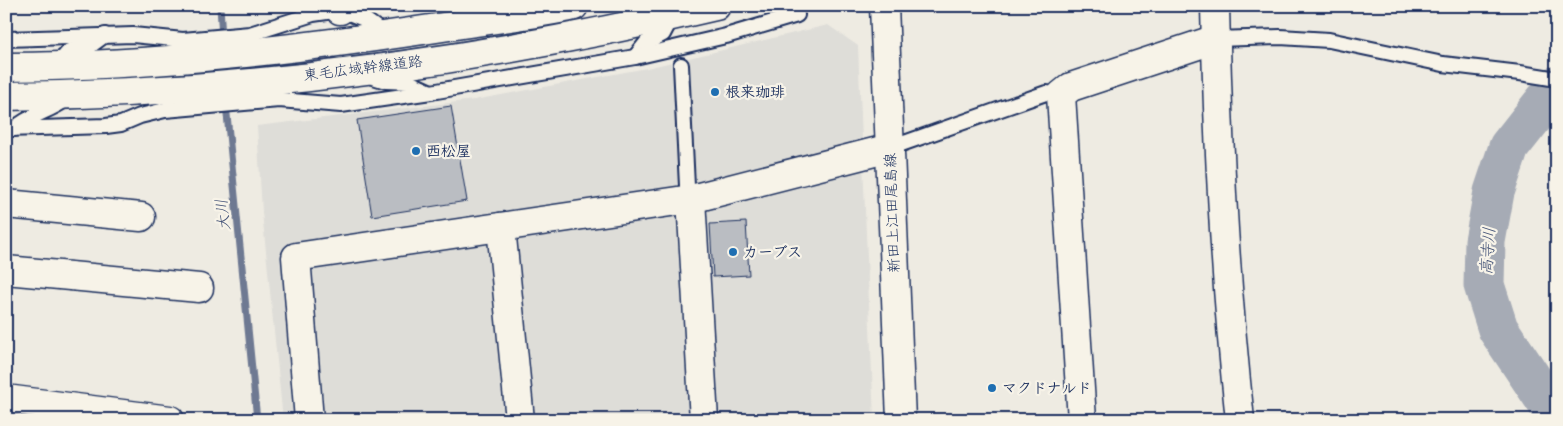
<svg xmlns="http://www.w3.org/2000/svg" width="1563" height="426" font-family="Mali,'Klee One',sans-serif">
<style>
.built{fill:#deddd8}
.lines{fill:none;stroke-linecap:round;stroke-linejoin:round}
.stream{stroke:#6e7992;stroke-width:7}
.river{stroke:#a6abb5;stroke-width:41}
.building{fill:#babdc2;stroke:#1b2f5e}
.service-casing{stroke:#1b2f5e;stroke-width:18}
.minor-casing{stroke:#1b2f5e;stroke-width:31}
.secondary-casing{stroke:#1b2f5e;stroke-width:31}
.trunk-casing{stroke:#1b2f5e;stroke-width:31}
.service{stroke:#f7f3e8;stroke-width:14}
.minor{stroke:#f7f3e8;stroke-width:28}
.secondary{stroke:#f7f3e8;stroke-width:28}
.trunk{stroke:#f7f3e8;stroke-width:28}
.poi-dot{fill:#1f6fb2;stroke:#f7f3e8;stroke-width:2}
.labels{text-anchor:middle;stroke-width:4.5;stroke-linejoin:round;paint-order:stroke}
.street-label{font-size:15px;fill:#1b2f5e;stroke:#f7f3e8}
.poi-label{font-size:15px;font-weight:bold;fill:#1b2f5e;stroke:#f7f3e8;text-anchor:start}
.water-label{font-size:16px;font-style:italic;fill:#455478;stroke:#f7f3e8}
</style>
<rect width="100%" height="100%" fill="#eeebe2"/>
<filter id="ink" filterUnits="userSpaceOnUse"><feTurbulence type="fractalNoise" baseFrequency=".02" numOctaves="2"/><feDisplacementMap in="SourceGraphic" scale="10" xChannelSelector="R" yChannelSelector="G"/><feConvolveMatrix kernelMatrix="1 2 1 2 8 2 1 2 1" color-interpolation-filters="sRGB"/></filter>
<g filter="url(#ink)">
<polygon class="built" points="828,25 858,46 874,420 283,420 262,212 257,126 474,100 647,68"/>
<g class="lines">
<g class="stream">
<polyline points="220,6 222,38"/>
<polyline points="226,104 257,420"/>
</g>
<polyline class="river" points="1557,86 1509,147 1494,192 1485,241 1484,285 1498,329 1557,417"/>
</g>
<g class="building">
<polygon points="451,106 467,201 372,216 357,120"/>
<polygon points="746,222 749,275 713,277 710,224"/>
</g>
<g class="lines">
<g class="service-casing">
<g id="service">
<polyline points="341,10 364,19 385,34"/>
<polyline points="6,39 133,35 183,40 250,34 313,14 368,6"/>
<polyline points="1216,39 1280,37 1329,40 1443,64 1520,73 1557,79"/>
<polyline points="635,57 646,43 663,34 672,17"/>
<polyline points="57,65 69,51 90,46 105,35"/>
<polyline points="681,65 687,186 691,199"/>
<polyline points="370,76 386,81 409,82 431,92"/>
<polyline points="6,129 106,126 121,124 140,116 165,110 279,100 341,105 431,92 635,57 726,36 797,15"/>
<path d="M14 129C31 114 49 112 68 98"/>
<polyline points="890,148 1046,93 1061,95"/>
</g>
</g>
<g class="minor-casing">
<g id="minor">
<polyline points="340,6 340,10"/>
<path d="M1215 6C1218 144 1225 283 1240 420"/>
<polyline points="691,199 704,420"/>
<polyline points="6,204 141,217"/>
<polyline points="501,227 520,420"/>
<polyline points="6,270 199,288"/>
<polyline points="6,399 170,420"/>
<polyline points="309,420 296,257 691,199 890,148"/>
<polyline points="1082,420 1061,95 1071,87 1216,39"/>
</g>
</g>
<g class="secondary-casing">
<polyline id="secondary" points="884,6 901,420"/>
</g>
<g class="trunk-casing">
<g id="trunk">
<path d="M6 67C159 66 311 48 462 24 499 18 538 14 574 6"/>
<path d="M6 96C244 93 484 61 716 6"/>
</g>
</g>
<use href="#service" class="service"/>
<use href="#minor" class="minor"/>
<use href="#secondary" class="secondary"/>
<use href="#trunk" class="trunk"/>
</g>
</g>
<g class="poi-dot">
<circle cx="715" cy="92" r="5"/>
<circle cx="416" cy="151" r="5"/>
<circle cx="733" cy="252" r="5"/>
<circle cx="992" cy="388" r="5"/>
</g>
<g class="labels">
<g class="street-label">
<text transform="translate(363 68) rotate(-7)" y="5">東毛広域幹線道路</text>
<text transform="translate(892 213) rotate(-92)" y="5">新田上江田尾島線</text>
</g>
<g class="poi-label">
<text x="725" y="97">根来珈琲</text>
<text x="426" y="156">西松屋</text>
<text x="743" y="257">カーブス</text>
<text x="1002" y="393">マクドナルド</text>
</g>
<g class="water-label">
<text transform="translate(222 215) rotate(-96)" y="6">大川</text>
<text transform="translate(1487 251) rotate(-86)" y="6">高寺川</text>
</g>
</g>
<rect width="1563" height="426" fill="none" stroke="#f7f3e8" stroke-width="25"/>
<rect x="12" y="12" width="1538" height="401" fill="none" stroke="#1b2f5e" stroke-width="2" filter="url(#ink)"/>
</svg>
